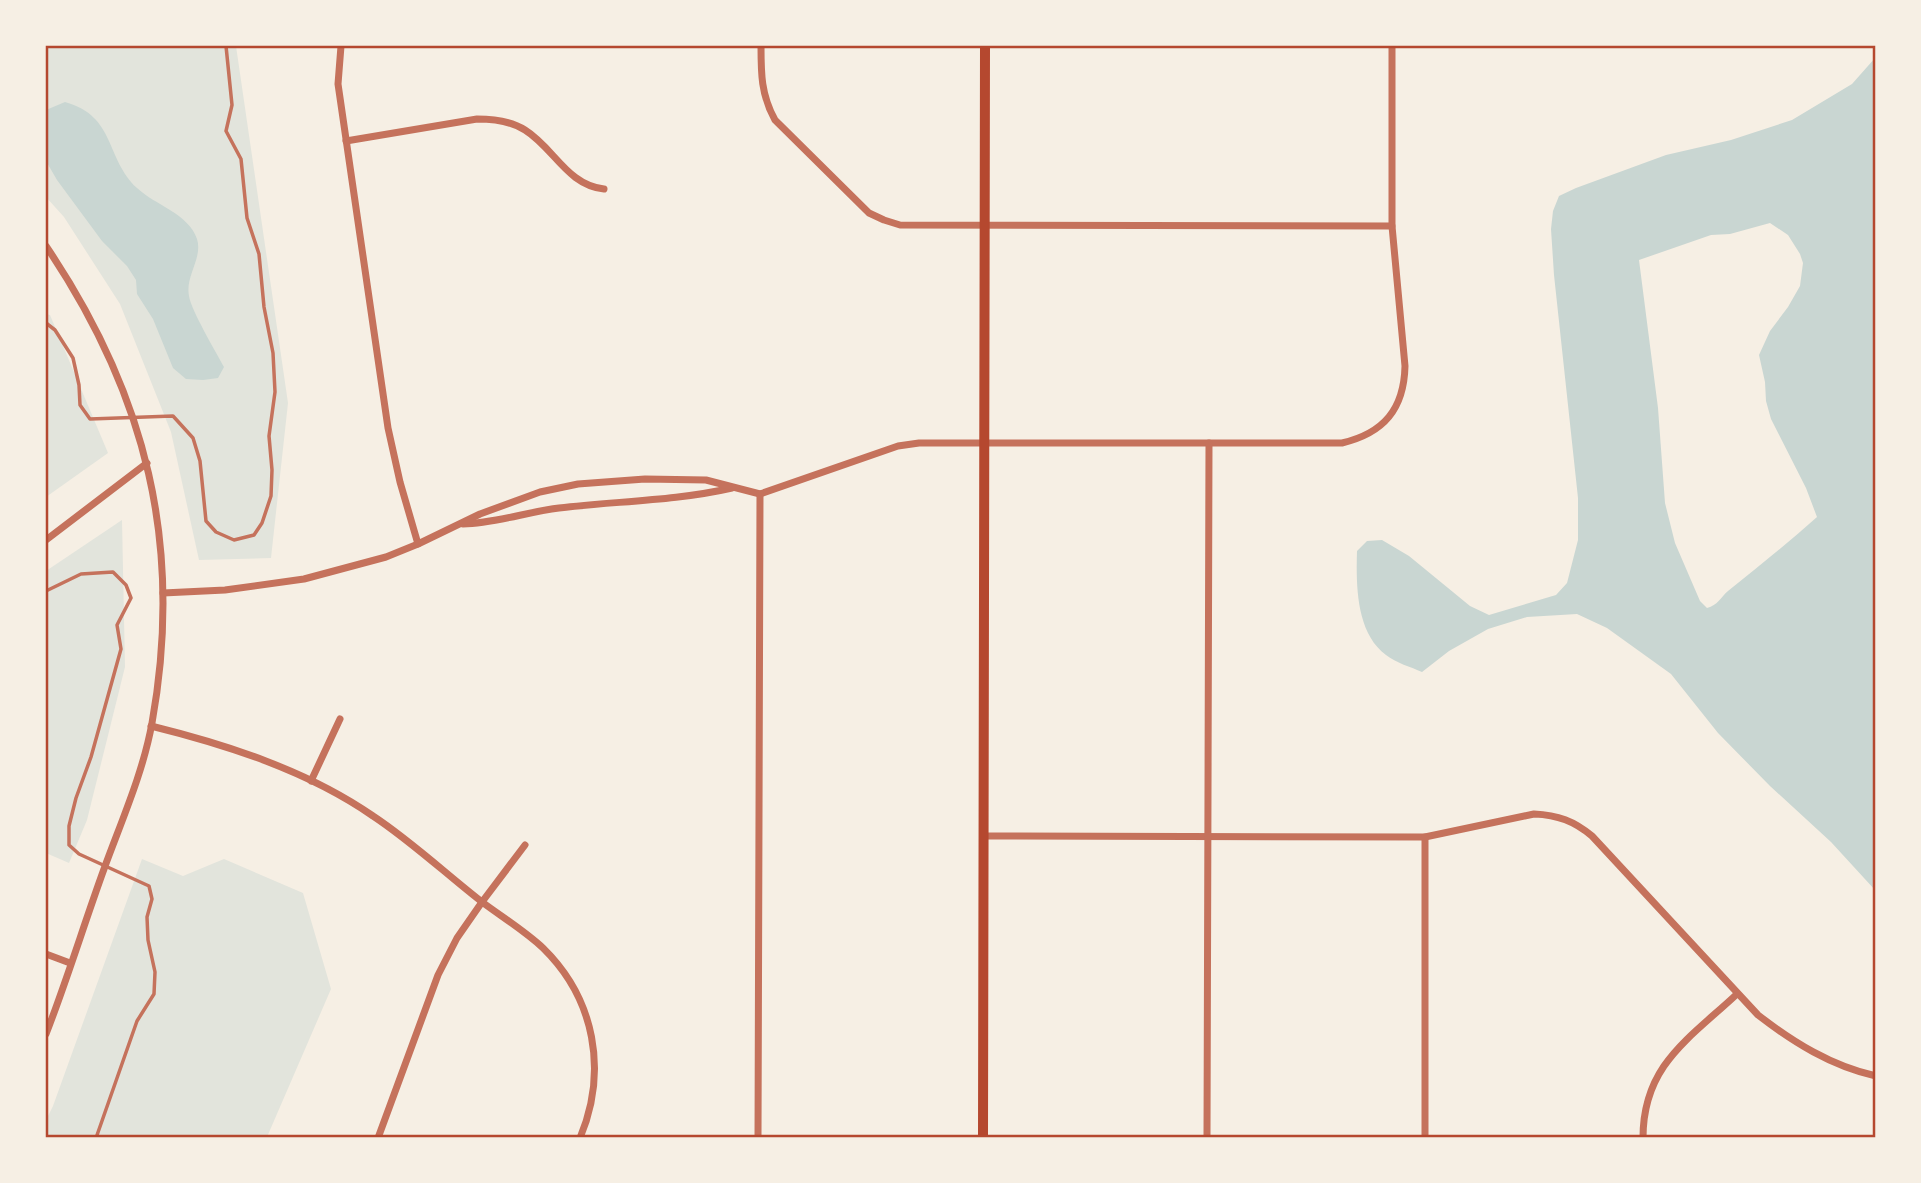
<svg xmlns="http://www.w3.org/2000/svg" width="1921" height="1183" font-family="Karla,sans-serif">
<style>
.green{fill:#e2e4dc}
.water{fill:#c9d6d2;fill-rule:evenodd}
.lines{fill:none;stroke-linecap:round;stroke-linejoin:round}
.service{stroke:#c5725c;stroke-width:3.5}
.minor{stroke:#c5725c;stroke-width:7}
.secondary{stroke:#b5482f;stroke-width:10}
.neatline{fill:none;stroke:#b5482f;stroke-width:2.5}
</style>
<rect width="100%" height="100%" fill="#f6efe4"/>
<g class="green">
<polygon points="46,46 236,46 288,403 271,558 199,560 171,432 120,304 64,217 46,197"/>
<polygon points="46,314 50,315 108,453 46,497"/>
<polygon points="122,520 125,667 87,820 69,863 46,853 46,571"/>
<polygon points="142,859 183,876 224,859 303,893 331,989 267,1137 46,1137 46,1120 53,1106"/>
</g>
<g class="water">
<path d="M1875 58V890L1831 842 1770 786 1718 733 1671 674 1607 628 1577 614 1527 617 1488 629 1449 651 1422 672C1411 667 1396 663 1386 655 1356 633 1356 585 1357 551L1367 541 1382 540 1409 556 1470 606 1489 615 1556 595 1567 583 1578 540V498L1554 275 1551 229 1553 211 1559 196 1576 188 1666 155 1731 140 1792 120 1852 84ZM1770 223 1788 235 1800 254 1803 263 1800 286 1788 307 1770 331 1759 355 1765 382 1766 401 1771 419 1806 488 1817 517C1788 543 1758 567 1728 591 1720 598 1718 605 1707 608L1700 601 1675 543 1665 503 1658 408 1639 260 1711 235 1730 234Z"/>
<path d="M65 102C116 116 105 158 137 188 155 205 189 214 197 239 203 258 185 276 189 296 191 310 216 352 224 367L218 378 203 380 186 379 173 368 153 319 137 294 136 280 127 266 102 241 57 180 46 161V110Z"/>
</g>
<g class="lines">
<g class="service">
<polyline points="46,323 55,330 73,358 79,385 80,405 90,419 173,416 193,438 200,461 206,521 216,532 234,540 254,535 262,523 271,496 272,470 269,436 275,392 273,353 264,307 259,254 247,218 241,159 226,131 232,105 226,46"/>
<polyline points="46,591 81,574 113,572 126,585 131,598 117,625 121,649 91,757 76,798 69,826 69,845 79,854 149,886 152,899 147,917 148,940 155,972 154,994 137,1021 96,1138"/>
</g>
<g class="minor">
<polyline points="341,46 338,84 388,428 400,482 418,544"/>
<path d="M761 46C761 73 761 95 775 120L869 213 884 220 900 225 1392 226"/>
<path d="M346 141 477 119C494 119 511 121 525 130 554 148 567 185 604 189"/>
<path d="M46 246C146 394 184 545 152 723 143 773 121 822 104 869 84 924 67 980 46 1034"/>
<path d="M463 524C496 523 527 512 559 508 617 501 675 501 732 488"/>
<polyline points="46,540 147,463"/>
<path d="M163 593 225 590 304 579 386 557 418 544 480 514 540 492 578 484 645 479 706 480 760 494 898 446 919 443H1342C1384 433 1404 409 1405 366L1392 226V46"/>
<path d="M151 726C228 745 308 771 373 816 411 841 446 874 482 902L525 845"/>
<polyline points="311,781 340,719"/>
<path d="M983 836 1425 837 1534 814C1558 815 1574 821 1592 836L1758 1015C1793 1042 1831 1066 1876 1076"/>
<polyline points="46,954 70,963"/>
<path d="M378 1138 438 975 457 938 482 902C502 917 525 931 543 948 595 999 608 1071 580 1138"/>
<polyline points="758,1138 760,494"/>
<polyline points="1207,1138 1209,443"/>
<polyline points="1425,1138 1425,837"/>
<path d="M1643 1138C1643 1065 1689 1039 1737 994"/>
</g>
<polyline class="secondary" points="983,1138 985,46"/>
</g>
<rect width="1921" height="1183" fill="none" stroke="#f6efe4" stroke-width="94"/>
<rect x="47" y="47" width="1827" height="1089" class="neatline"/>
</svg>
